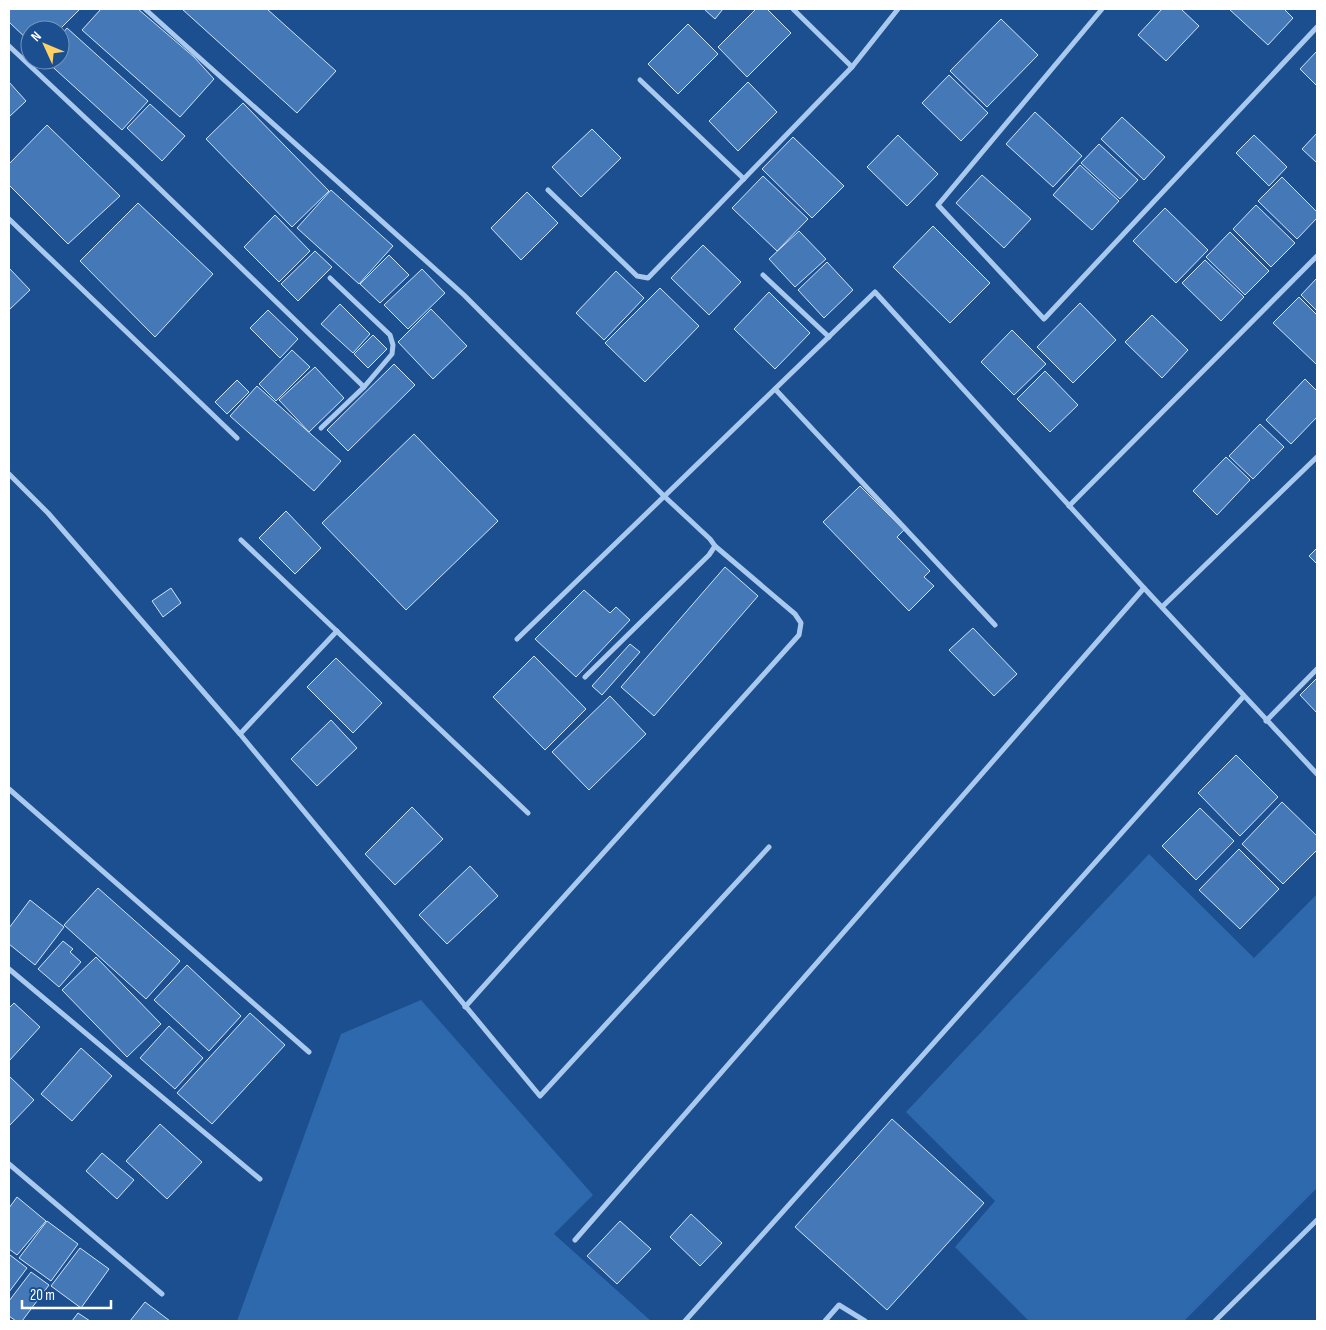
<svg xmlns="http://www.w3.org/2000/svg" width="1326" height="1330" font-family="'Sofia Sans Condensed',sans-serif">
<style>
.green{fill:#2e69ad}
.building{fill:#4478b7;stroke:#cfe3fa}
.lines{fill:none;stroke-linecap:round;stroke-linejoin:round}
.street{stroke:#a9c9ee;stroke-width:5}
</style>
<rect width="100%" height="100%" fill="#1b4f8f"/>
<g class="green">
<polygon points="1149,854 1254,958 1317,894 1317,1188 1184,1321 1029,1321 955,1247 995,1201 906,1112"/>
<polygon points="421,1000 593,1195 554,1234 651,1321 237,1321 341,1034"/>
</g>
<g class="building">
<polygon points="9,9 80,9 59,30 30,30 30,42 9,22"/>
<polygon points="101,9 138,9 194,57 214,79 180,117 82,30"/>
<polygon points="182,9 267,9 336,71 297,113"/>
<polygon points="704,9 723,9 715,19"/>
<polygon points="756,9 767,9 791,33 747,77 718,47"/>
<polygon points="1162,9 1181,9 1199,26 1166,61 1138,35"/>
<polygon points="1229,9 1284,9 1293,18 1268,45"/>
<polygon points="1001,19 1038,55 987,107 950,71"/>
<polygon points="688,24 718,54 678,94 648,64"/>
<polygon points="67,28 148,101 122,130 45,60 60,60 60,36"/>
<polygon points="1317,51 1317,86 1300,69"/>
<polygon points="949,75 988,113 961,141 922,103"/>
<polygon points="9,82 26,101 9,117"/>
<polygon points="748,82 777,112 738,151 709,121"/>
<polygon points="243,103 329,191 292,227 206,139"/>
<polygon points="150,104 185,136 162,161 127,128"/>
<polygon points="1035,112 1082,156 1053,187 1006,144"/>
<polygon points="1122,117 1165,157 1144,180 1101,139"/>
<polygon points="47,125 120,196 68,244 9,185 9,164"/>
<polygon points="592,129 621,158 581,197 552,167"/>
<polygon points="1317,133 1317,163 1302,149"/>
<polygon points="898,135 938,174 907,206 867,167"/>
<polygon points="1254,135 1287,167 1269,186 1236,153"/>
<polygon points="793,137 844,186 812,218 762,169"/>
<polygon points="1099,144 1138,180 1120,199 1081,163"/>
<polygon points="1080,165 1119,201 1092,230 1053,195"/>
<polygon points="982,175 1031,219 1004,248 956,203"/>
<polygon points="763,176 808,219 777,251 732,208"/>
<polygon points="1282,177 1317,212 1317,218 1297,239 1258,201"/>
<polygon points="331,190 393,246 359,284 297,228"/>
<polygon points="527,192 558,223 521,260 491,228"/>
<polygon points="138,203 213,274 155,337 80,261"/>
<polygon points="1256,205 1295,243 1271,267 1233,229"/>
<polygon points="1165,208 1208,250 1176,283 1133,241"/>
<polygon points="275,215 310,251 279,282 244,247"/>
<polygon points="933,226 990,283 950,323 893,267"/>
<polygon points="799,231 826,259 795,287 769,259"/>
<polygon points="1230,232 1269,271 1245,295 1206,257"/>
<polygon points="703,245 741,282 709,315 671,278"/>
<polygon points="315,251 332,267 298,301 281,284"/>
<polygon points="389,255 409,275 380,303 360,284"/>
<polygon points="1205,260 1244,297 1221,321 1182,283"/>
<polygon points="827,262 853,290 824,318 798,290"/>
<polygon points="9,268 30,290 9,310"/>
<polygon points="422,269 445,293 408,329 384,305"/>
<polygon points="616,271 644,298 604,340 576,313"/>
<polygon points="1317,278 1317,311 1301,295"/>
<polygon points="660,288 699,326 645,382 605,343"/>
<polygon points="769,292 810,333 775,369 734,329"/>
<polygon points="1299,297 1317,315 1317,362 1316,364 1273,323"/>
<polygon points="1080,303 1116,340 1073,383 1037,347"/>
<polygon points="340,304 370,334 353,353 321,324"/>
<polygon points="431,309 467,346 433,379 398,342"/>
<polygon points="268,310 298,339 280,358 250,328"/>
<polygon points="1152,315 1188,350 1162,378 1125,342"/>
<polygon points="1012,330 1046,364 1014,395 981,362"/>
<polygon points="373,335 387,349 368,368 354,354"/>
<polygon points="292,350 310,367 276,401 259,384"/>
<polygon points="394,364 415,385 348,451 327,430"/>
<polygon points="315,367 344,398 309,432 279,400"/>
<polygon points="1045,371 1078,405 1050,432 1017,399"/>
<polygon points="1305,379 1317,391 1317,417 1291,444 1266,420"/>
<polygon points="237,380 249,392 227,414 215,402"/>
<polygon points="257,386 341,461 314,491 230,416"/>
<polygon points="1260,424 1284,447 1253,479 1229,456"/>
<polygon points="414,434 498,521 406,610 322,523"/>
<polygon points="1226,457 1250,480 1217,515 1193,491"/>
<polygon points="860,486 904,530 897,537 930,571 924,577 934,586 909,611 823,522"/>
<polygon points="286,511 321,548 295,574 259,538"/>
<polygon points="1317,548 1317,564 1309,556"/>
<polygon points="725,567 758,596 654,716 621,687"/>
<polygon points="171,588 181,603 163,617 152,601"/>
<polygon points="584,590 610,613 616,607 630,620 576,677 535,639"/>
<polygon points="973,628 1017,674 994,696 949,650"/>
<polygon points="630,644 640,652 602,695 592,686"/>
<polygon points="534,656 586,709 545,750 493,697"/>
<polygon points="336,658 382,703 353,733 307,687"/>
<polygon points="1317,678 1317,713 1300,695"/>
<polygon points="610,696 646,734 589,790 552,752"/>
<polygon points="331,720 357,748 317,786 291,759"/>
<polygon points="1236,755 1278,797 1240,836 1198,793"/>
<polygon points="1282,802 1317,836 1317,850 1283,884 1242,844"/>
<polygon points="412,807 443,839 395,885 365,854"/>
<polygon points="1200,808 1234,841 1196,880 1162,846"/>
<polygon points="1239,849 1279,889 1240,929 1199,890"/>
<polygon points="470,866 498,896 447,944 419,915"/>
<polygon points="98,888 180,961 146,999 64,925"/>
<polygon points="30,900 64,927 35,965 9,944 9,928"/>
<polygon points="63,941 73,949 70,952 81,962 59,987 38,969"/>
<polygon points="96,957 161,1024 127,1057 62,990"/>
<polygon points="187,965 241,1016 209,1051 154,1000"/>
<polygon points="14,1003 40,1027 9,1061 9,1008"/>
<polygon points="250,1013 285,1045 212,1124 177,1093"/>
<polygon points="169,1026 203,1058 175,1089 140,1058"/>
<polygon points="81,1048 112,1076 72,1121 41,1094"/>
<polygon points="9,1076 34,1100 9,1126"/>
<polygon points="892,1119 984,1203 887,1310 795,1227"/>
<polygon points="160,1124 202,1162 167,1199 126,1161"/>
<polygon points="102,1153 134,1180 117,1199 86,1171"/>
<polygon points="17,1197 46,1221 17,1255 9,1249 9,1208"/>
<polygon points="691,1214 722,1243 700,1266 670,1237"/>
<polygon points="47,1221 78,1244 51,1281 19,1258"/>
<polygon points="620,1221 651,1249 617,1284 587,1256"/>
<polygon points="80,1248 109,1269 81,1308 51,1286"/>
<polygon points="10,1255 27,1268 9,1292 9,1256"/>
<polygon points="31,1272 49,1285 22,1321 16,1321 9,1316 9,1301"/>
<polygon points="145,1302 170,1321 130,1321"/>
<polygon points="78,1313 90,1321 72,1321"/>
</g>
<g class="lines">
<g class="street">
<polyline points="145,9 464,295 664,496 710,539 715,546 709,555 585,677"/>
<polyline points="793,9 852,67 898,9"/>
<polyline points="1102,9 938,205 1044,319 1317,27"/>
<polyline points="9,46 131,161 364,387"/>
<polyline points="640,80 744,179"/>
<polyline points="548,190 637,276 648,278 852,67"/>
<polyline points="9,219 237,438"/>
<polyline points="763,275 829,337"/>
<polyline points="775,389 995,625"/>
<polyline points="321,428 364,387 392,354 393,345 390,335 330,278"/>
<polyline points="9,474 48,513 240,734 540,1096 769,847"/>
<polyline points="1069,506 1317,256"/>
<polyline points="241,540 528,813"/>
<polyline points="1162,607 1317,457"/>
<polyline points="517,639 875,292 1144,588 1317,774"/>
<polyline points="1266,721 1317,669"/>
<polyline points="240,734 337,631"/>
<polyline points="9,789 309,1052"/>
<polyline points="9,969 260,1179"/>
<polyline points="465,1007 799,635 801,623 795,614 715,546"/>
<polyline points="9,1164 162,1294"/>
<polyline points="575,1240 1144,588"/>
<polyline points="685,1321 1244,696"/>
<polyline points="825,1321 839,1305 865,1321"/>
<polyline points="1215,1321 1317,1220"/>
</g>
</g>
<rect width="1326" height="1330" fill="none" stroke="#ffffff" stroke-width="20"/>
<g transform="translate(45 45) rotate(314)"><circle r="24" fill="#1b4f8f" stroke="#7695bc"/>
<path d="M0-4L9 19L0 12L-9 19Z" fill="#ffd166"/>
<text y="-8" font-size="14" font-weight="bold" text-anchor="middle" fill="#ffffff">N</text>
</g>
<path d="M22 1300v8h89v-8" fill="none" stroke="#ffffff" stroke-width="2.5"/>
<text x="30" y="1300" font-size="15" fill="#ffffff" stroke="#1b4f8f" stroke-width="4" paint-order="stroke">20 m</text>
</svg>
